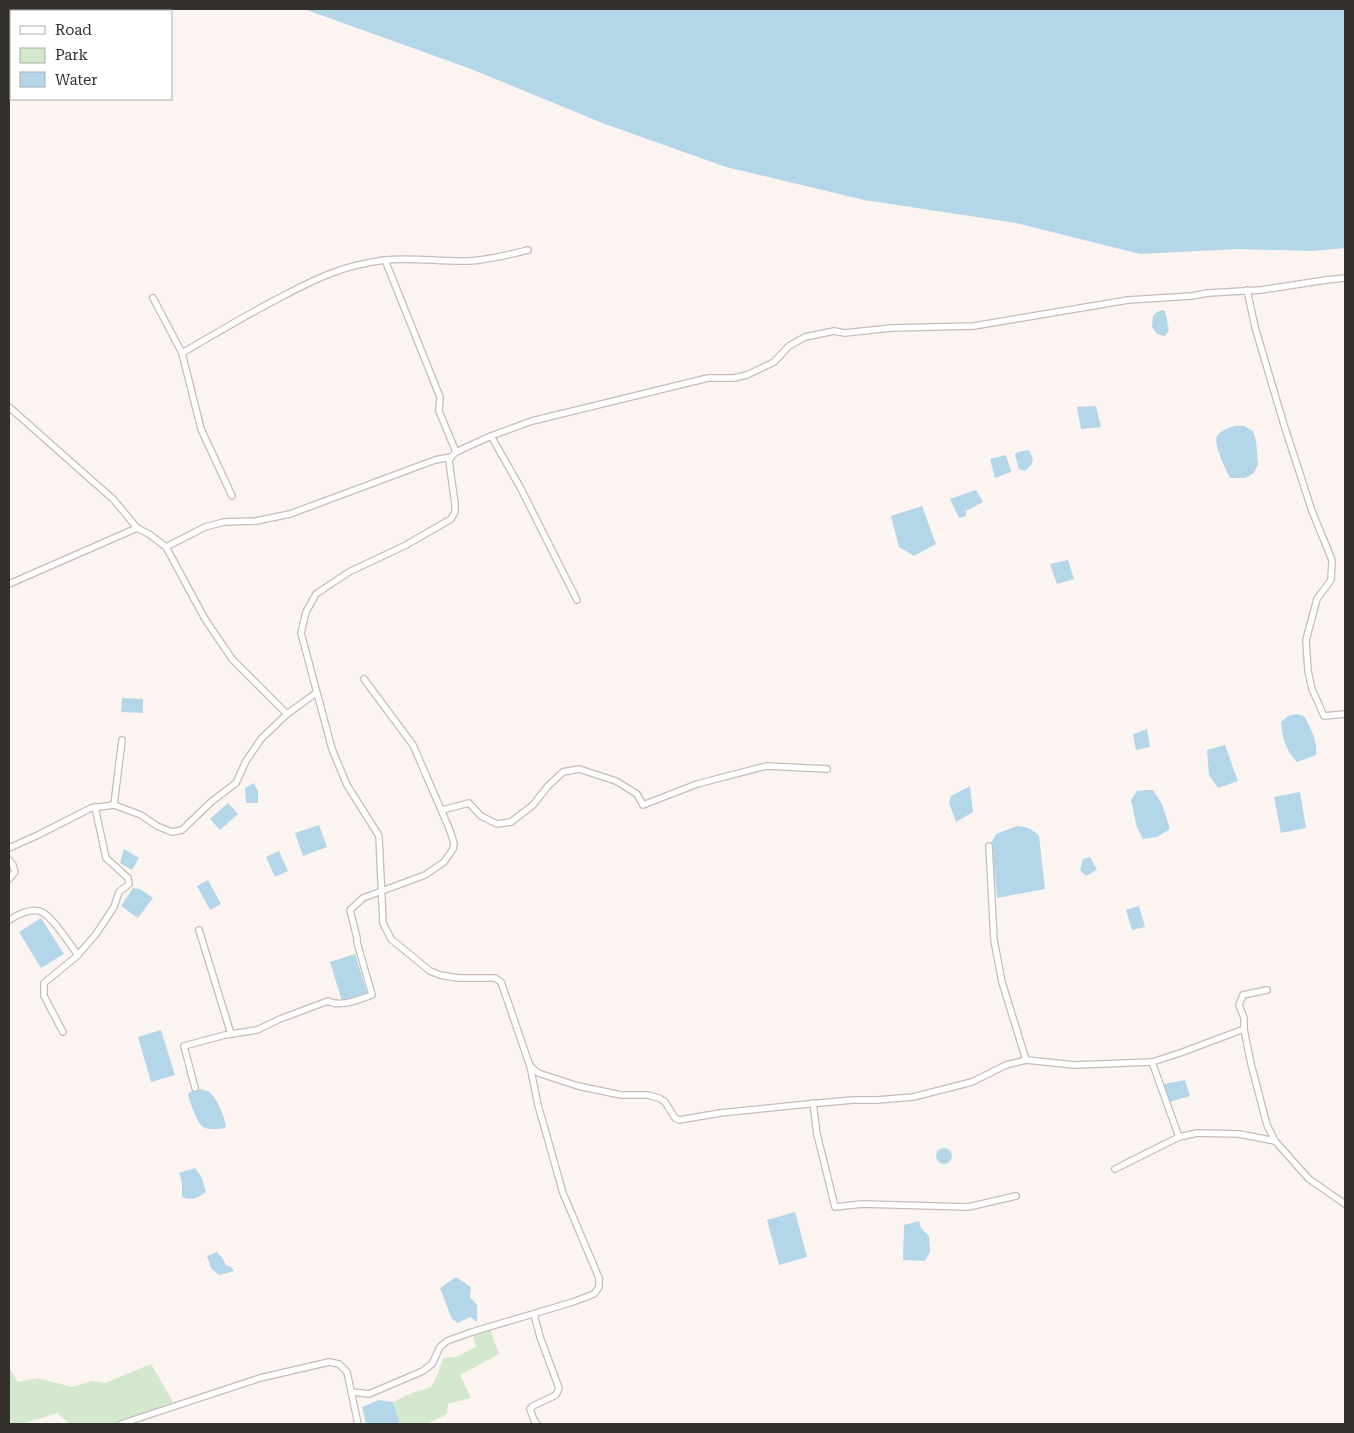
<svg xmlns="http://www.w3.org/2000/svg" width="1354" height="1433" font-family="'Roboto Serif',serif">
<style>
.green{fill:#d3e8cc}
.water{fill:#b3d7e9}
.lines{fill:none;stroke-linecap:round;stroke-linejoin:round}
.minor-casing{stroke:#c5bdba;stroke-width:8}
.minor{stroke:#fff;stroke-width:5.5}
</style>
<rect width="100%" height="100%" fill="#fcf4f0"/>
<g class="green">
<polygon points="489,1327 499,1354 460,1375 471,1398 448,1404 447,1414 427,1424 400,1424 393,1402 412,1393 431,1387 438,1374 443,1358 456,1357 476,1347 472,1332"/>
<polygon points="151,1364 173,1402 123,1424 70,1424 57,1413 22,1424 9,1424 9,1368 18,1382 38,1378 72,1387 92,1381 105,1383"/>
</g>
<g class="water">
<polygon points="304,9 1345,9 1345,248 1313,251 1238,249 1140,254 1016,223 864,200 726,167 605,124 471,69"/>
<polygon points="1163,310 1165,311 1169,330 1165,336 1157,334 1152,327 1153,316 1157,312"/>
<polygon points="1096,406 1101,427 1081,429 1077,407"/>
<path d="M1235 426H1244L1253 431 1256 440 1258 464 1254 473 1245 478H1230C1226 470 1213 444 1217 436 1221 430 1229 428 1235 426Z"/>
<polygon points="1029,450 1033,459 1031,465 1025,471 1019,469 1015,455 1017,452"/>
<polygon points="1006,455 1011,472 995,478 990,459"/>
<polygon points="976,490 983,502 966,511 966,516 959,518 950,499"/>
<polygon points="922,506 936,544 914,556 899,547 891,516"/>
<polygon points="1068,560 1074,579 1057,584 1050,564"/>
<polygon points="122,698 143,699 143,713 121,712"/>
<path d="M1296 714 1304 716C1311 729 1318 741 1316 755L1297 762C1285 748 1283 740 1281 722L1288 716Z"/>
<polygon points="1147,729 1150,747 1136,750 1133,734"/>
<polygon points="1225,745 1238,781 1218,788 1209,775 1207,750"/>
<polygon points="254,783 258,791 258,803 246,803 245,788"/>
<polygon points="970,786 973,812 956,822 949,803 951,796"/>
<polygon points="1145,790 1153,790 1162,804 1170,829 1157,837 1143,839 1137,828 1131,800 1137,791"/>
<polygon points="1300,792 1306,828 1281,833 1274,797"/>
<polygon points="228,803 238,814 220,830 210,819"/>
<polygon points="319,825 327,847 303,856 295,833"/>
<path d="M1017 826C1027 827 1033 829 1039 836L1045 889 997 898 992 842 996 834Z"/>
<polygon points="124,849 139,858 132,870 120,863"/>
<polygon points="279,851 288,871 275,877 266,857"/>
<polygon points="1090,857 1097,870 1086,876 1080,870 1083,859"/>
<polygon points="208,880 221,904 210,910 197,886"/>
<polygon points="133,888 140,889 153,898 138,918 121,906"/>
<polygon points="1139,906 1145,927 1132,930 1126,910"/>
<polygon points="41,918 64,954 41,968 19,932"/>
<polygon points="355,954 367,993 342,1001 330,962"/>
<polygon points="161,1030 175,1075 151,1082 138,1037"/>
<polygon points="1185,1080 1190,1096 1169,1102 1164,1084"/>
<path d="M199 1089C202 1090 205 1090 207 1091 216 1094 225 1118 226 1127 221 1130 208 1130 203 1127 197 1122 189 1101 188 1094L192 1091Z"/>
<circle cx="944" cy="1156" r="8"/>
<path d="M195 1168 202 1178 206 1192C198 1198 192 1201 182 1197V1183L179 1173Z"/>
<polygon points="795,1212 807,1257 779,1265 767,1220"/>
<polygon points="919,1221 921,1228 929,1236 930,1252 925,1261 903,1260 904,1225"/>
<polygon points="217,1252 223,1259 226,1265 231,1267 234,1271 219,1275 211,1268 207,1256"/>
<polygon points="456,1277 471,1287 470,1297 477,1305 477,1322 470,1317 458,1323 452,1319 440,1288"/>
<polygon points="379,1400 393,1402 400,1424 366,1424 362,1407"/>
</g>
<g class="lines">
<g class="minor-casing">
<g id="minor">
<polyline points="385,260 440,397 439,411 456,452"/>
<polyline points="1247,290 1255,327 1284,425 1312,511 1332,560 1331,580 1317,599 1306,640 1308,671 1312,689 1324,716 1345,714"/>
<polyline points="153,298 182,353 201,429 232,496"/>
<path d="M182 353C215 334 248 314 281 297 317 278 344 265 385 260 413 257 440 262 468 261 489 260 508 255 528 250"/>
<polyline points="9,407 114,500 137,528 149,534 166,547 205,619 232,659 287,714"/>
<polyline points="491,436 520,487 577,600"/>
<polyline points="166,547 205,527 224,522 256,521 290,514 435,460 451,457"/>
<polyline points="9,584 137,528"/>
<polyline points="114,805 122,740"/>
<polyline points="442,810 469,803 481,816 497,824 511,822 533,805 548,786 563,772 579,769 616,781 637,794 643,805 697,784 766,766 827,769"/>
<polyline points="989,846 994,940 1002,982 1026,1060 1075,1065 1152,1062 1180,1053 1244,1029"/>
<polyline points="9,848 38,835 91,808 114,805 141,815 157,826 172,832 182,830 211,802 236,783 246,761 261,739 287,714 316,693"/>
<polyline points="9,860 13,865 15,872 9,879"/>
<path d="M9 920C17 915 29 909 39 911 51 913 70 945 78 955"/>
<polyline points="199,930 231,1034"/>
<polyline points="1267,990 1243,995 1239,1005 1244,1018 1244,1029 1251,1064 1267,1125 1275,1141 1309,1179 1345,1204"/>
<polyline points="63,1032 44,996 44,983 77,956 96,934 114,907 119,892 129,884 128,878 106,858 95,807"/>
<polyline points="1152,1062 1179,1137 1197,1133 1239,1134 1275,1141"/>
<polyline points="530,1066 538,1073 578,1086 621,1095 648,1095 659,1098 665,1102 675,1118 679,1120 720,1113 798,1105 853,1100 877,1100 913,1097 972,1082 1006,1065 1026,1060"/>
<path d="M195 1088 184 1046 225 1035 257 1030 280 1019 328 1001C340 1008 360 999 372 995L357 942V938L350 910 363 898 425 875 444 862 453 849 454 843 449 828 413 745 364 679"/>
<polyline points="813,1103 817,1134 835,1207 862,1204 968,1207 1016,1196"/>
<polyline points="1115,1169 1179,1137"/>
<polyline points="534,1314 540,1337 559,1388 556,1395 533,1406 530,1409 534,1420 537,1424"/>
<polyline points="352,1392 369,1394 423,1371 432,1364 440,1347 447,1341 472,1332 573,1302 594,1294 599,1287 599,1278 563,1193 538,1105 530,1066 501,982 495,978 458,978 440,975 430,971 391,939 383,923 379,836 347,785 332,749 301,633 306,612 316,594 349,572 406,545 451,519 455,512 455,504 449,461 451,457 456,452 491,436 532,421 708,378 734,378 747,375 774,362 789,346 805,337 834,331 845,333 891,328 974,326 1128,300 1192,296 1208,293 1261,290 1326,280 1345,278"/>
<polyline points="121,1424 260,1378 329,1362 339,1364 347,1372 358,1424"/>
</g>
</g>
<use href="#minor" class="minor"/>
</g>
<rect width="1354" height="1433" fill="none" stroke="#33302e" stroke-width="20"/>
<rect x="10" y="10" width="162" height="90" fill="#ffffff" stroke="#adacab"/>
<rect x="20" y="26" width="25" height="8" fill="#ffffff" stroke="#adacab"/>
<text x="55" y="35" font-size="15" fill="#33302e">Road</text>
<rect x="20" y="48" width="25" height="15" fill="#d3e8cc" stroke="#adacab"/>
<text x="55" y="60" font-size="15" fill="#33302e">Park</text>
<rect x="20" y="72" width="25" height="15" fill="#b3d7e9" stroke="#adacab"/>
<text x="55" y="85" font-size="15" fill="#33302e">Water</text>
</svg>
